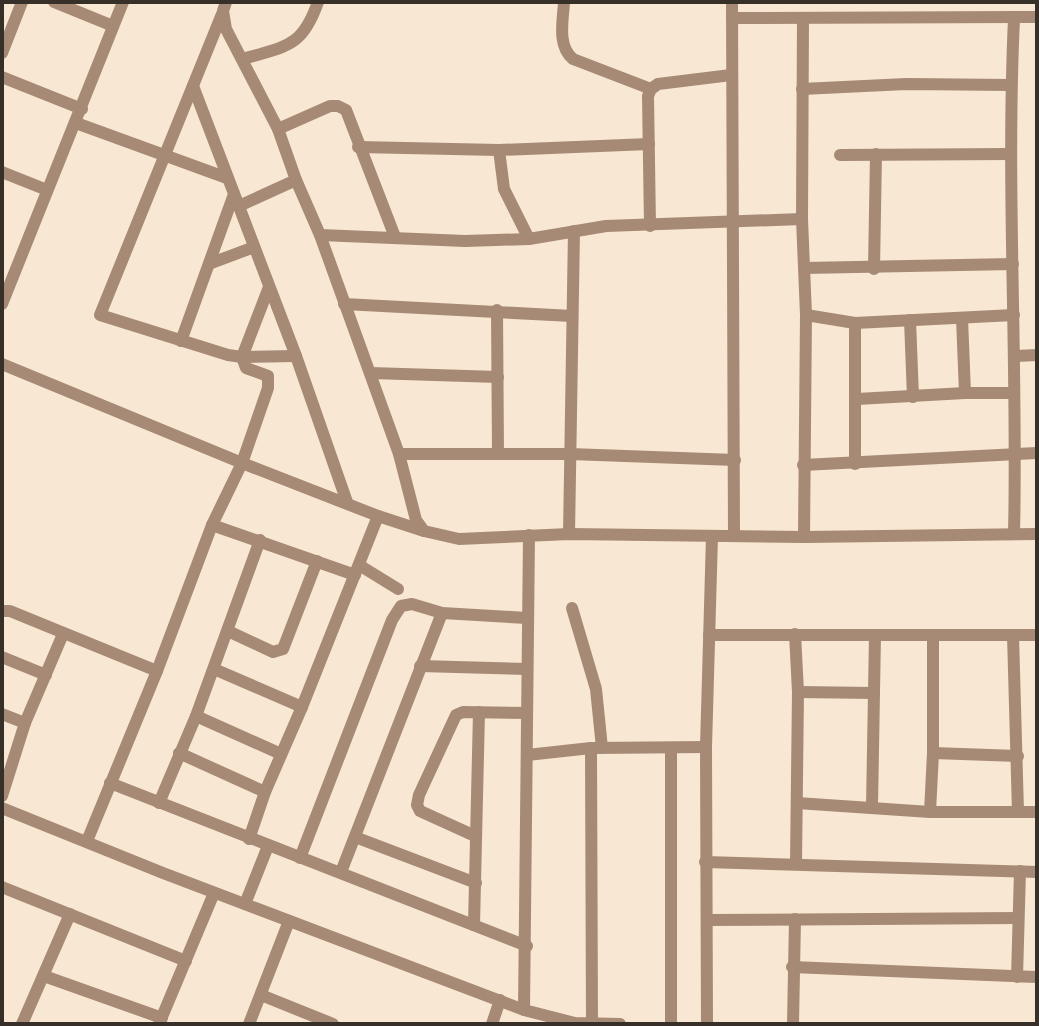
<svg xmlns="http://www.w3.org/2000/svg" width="1039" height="1026" font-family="Raleway,sans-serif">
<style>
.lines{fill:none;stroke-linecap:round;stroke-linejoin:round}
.minor{stroke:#a68a76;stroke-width:12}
</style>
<rect width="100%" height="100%" fill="#f8e7d2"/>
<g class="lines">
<g class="minor">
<polyline points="54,2 113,26"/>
<polyline points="226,2 223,11 226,29 278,129 296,180 320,235 399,454 416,520 424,531 459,539 569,534 804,537 1037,534"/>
<path d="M564 2C563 21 557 46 573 59L651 89"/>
<polyline points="732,2 734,535"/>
<polyline points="222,14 100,315 228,355 242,357 296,356"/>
<polyline points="732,18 1037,17"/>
<polyline points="803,18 802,219 806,315 804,537"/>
<polyline points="2,53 22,2"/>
<path d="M243 59C286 46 302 48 318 2"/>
<polyline points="2,77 82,109"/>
<polyline points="193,86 296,356 347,502"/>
<polyline points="802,89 906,84 1011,85"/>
<polyline points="76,123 227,178"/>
<polyline points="278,129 330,106 338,106 346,110 395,237"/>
<polyline points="358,147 499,150 649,144"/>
<polyline points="499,150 504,189 529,239"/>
<polyline points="840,155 1011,154"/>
<polyline points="2,172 47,190"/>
<polyline points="239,206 296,180"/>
<polyline points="650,226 648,96 651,89 658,84 731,75"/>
<polyline points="320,235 465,241 529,239 606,226 802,219"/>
<polyline points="209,264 254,247"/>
<polyline points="804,268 1013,264"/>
<polyline points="874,269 876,154"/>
<polyline points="2,304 123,2"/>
<polyline points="344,304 572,316"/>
<polyline points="497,310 498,454"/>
<polyline points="806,315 855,323 1014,315"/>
<polyline points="962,318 965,393"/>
<polyline points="910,320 913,397"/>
<polyline points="855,323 855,464"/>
<polyline points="181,341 234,194"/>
<polyline points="1014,356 1037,355"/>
<polyline points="2,364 242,463 378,516 424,531"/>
<polyline points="371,373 498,377"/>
<polyline points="857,399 965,393 1014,393"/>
<polyline points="399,454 570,454 735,460"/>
<polyline points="803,465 1037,453"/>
<polyline points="212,525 355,575"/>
<polyline points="569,534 574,231"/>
<path d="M1014 534C1018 362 1006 190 1014 19"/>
<polyline points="359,565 398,589"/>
<polyline points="572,608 596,689 602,748"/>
<polyline points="2,611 10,611 157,671"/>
<polyline points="228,631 273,652 283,649 317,561"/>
<polyline points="795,634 798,692 796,863"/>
<polyline points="709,635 1037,635"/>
<polyline points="1013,635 1018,812"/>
<polyline points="2,657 46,675"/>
<polyline points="420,666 527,669"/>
<polyline points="214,669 302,707"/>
<polyline points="798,692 874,693"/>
<polyline points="2,714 25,723"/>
<polyline points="196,716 281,754"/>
<polyline points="591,748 592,1023"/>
<polyline points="179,753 265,792"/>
<polyline points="933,753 1018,756"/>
<polyline points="527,755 591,748 706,747"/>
<polyline points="110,783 527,946"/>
<polyline points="2,796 25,723 63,634"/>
<polyline points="159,803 196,716 260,540"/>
<polyline points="797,803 930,812 1037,812"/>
<polyline points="872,807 875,635"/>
<polyline points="2,808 163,873 524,1010 575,1023 620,1024"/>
<polyline points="930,812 933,753 933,635"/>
<polyline points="475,836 420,811 417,805 419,795 456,715 463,712 527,713"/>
<polyline points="355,837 476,883"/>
<polyline points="249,839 265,792 302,707 378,516"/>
<polyline points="87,841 157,671 212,525 242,463 268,388 268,376 246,368 242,357 269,287"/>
<polyline points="300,858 392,620 401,606 412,604 442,613 527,618"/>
<polyline points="705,862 1037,872"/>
<polyline points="341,872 442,613"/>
<polyline points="2,887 186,961"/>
<polyline points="245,904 268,846"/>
<polyline points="707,920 1018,918"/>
<polyline points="474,925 479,712"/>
<polyline points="792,967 1037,977"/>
<polyline points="44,976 162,1018"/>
<polyline points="1017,977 1020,871"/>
<polyline points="261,995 333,1024"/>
<polyline points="524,1010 529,535"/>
<polyline points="22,1024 70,914"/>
<polyline points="159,1024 214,893"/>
<polyline points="249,1024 289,921"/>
<polyline points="492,1024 500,1000"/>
<polyline points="671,1024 671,748"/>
<polyline points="707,1024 706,747 712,536"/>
<polyline points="793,1024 795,919"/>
</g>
</g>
<rect width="1039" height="1026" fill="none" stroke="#373028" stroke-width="8"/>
</svg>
